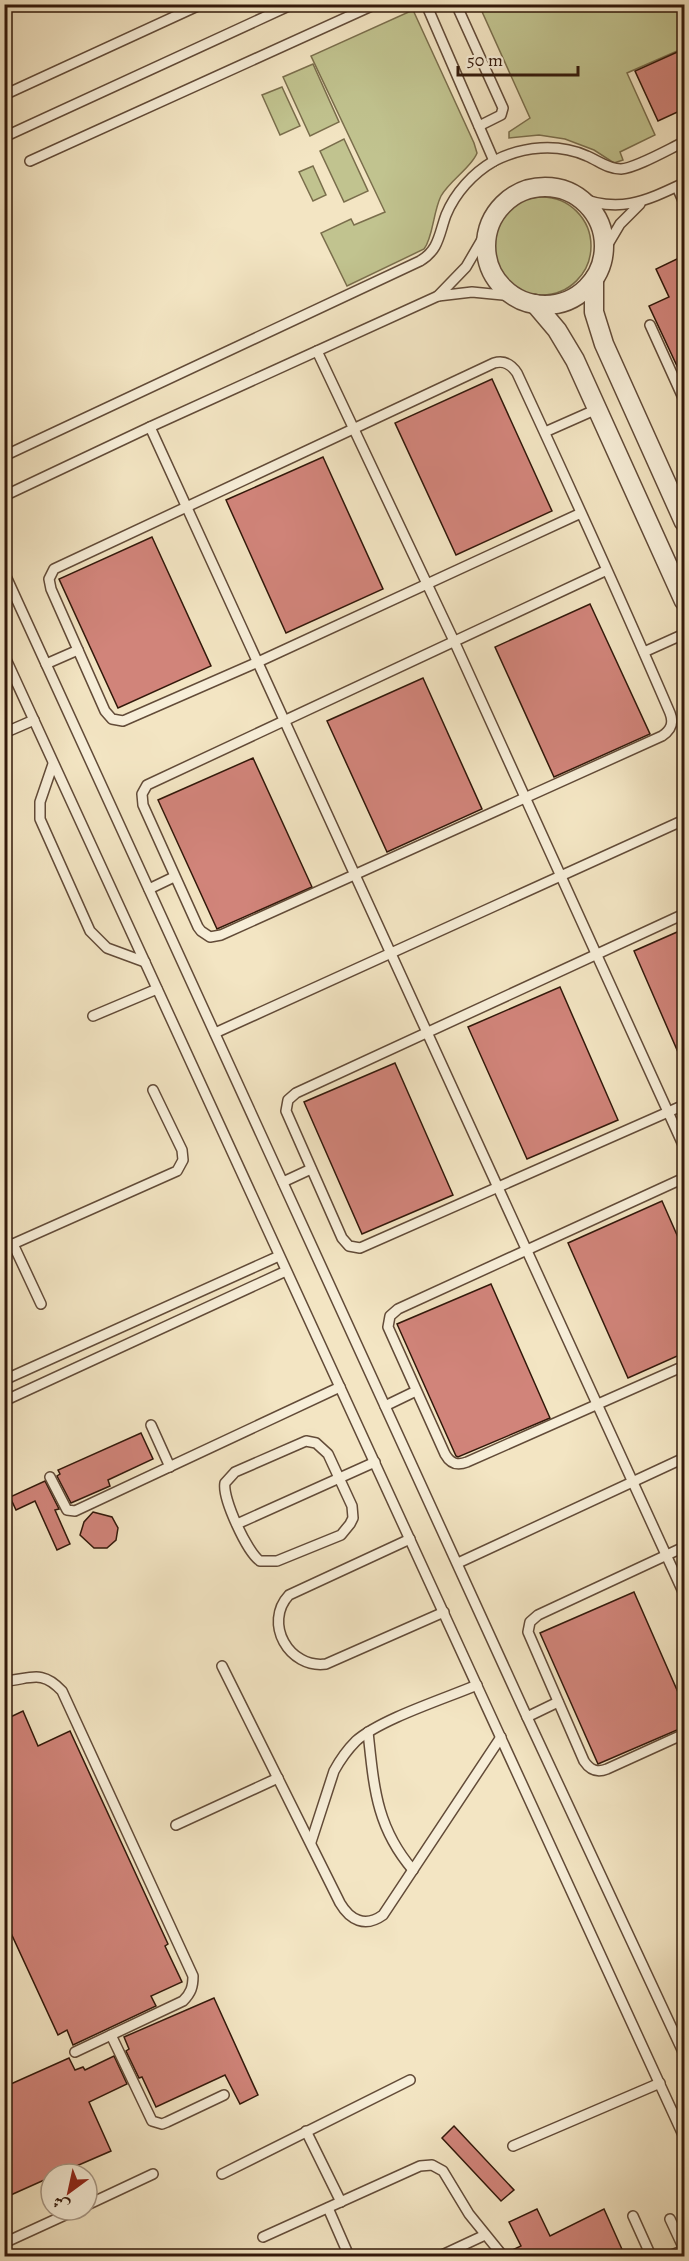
<svg xmlns="http://www.w3.org/2000/svg" width="689" height="2261" font-family="Alegreya,Amiri,serif">
<style>
.green{fill:#c1c38f;stroke:#7a6e4c;stroke-width:1.5}
.building{fill:#d1847a;stroke:#32180a;stroke-width:1.5}
.lines{fill:none;stroke-linecap:round;stroke-linejoin:round}
.lane-casing{stroke:#624b38;stroke-width:12}
.street-casing{stroke:#624b38;stroke-width:21}
.lane{stroke:#f7eed8;stroke-width:9}
.street{stroke:#f7eed8;stroke-width:18}
</style>
<rect width="100%" height="100%" fill="#f3e5c3"/>
<filter id="stains"><feTurbulence type="fractalNoise" baseFrequency=".00333" numOctaves="4"/><feColorMatrix values="0 0 0 0 .2 0 0 0 0 .09 0 0 0 0 .02 0 0 0 .5 -.17"/></filter>
<radialGradient id="worn" r=".72"><stop offset=".6" stop-color="#630" stop-opacity="0"/><stop offset="1" stop-color="#630" stop-opacity=".3"/></radialGradient>
<g class="green">
<polygon points="479,5 684,5 684,48 627,73 655,135 620,152 623,160 614,163 594,150 565,139 539,135 509,138 509,132 530,118"/>
<path d="M413 10 474 143 477 153C472 167 450 180 441 196 433 212 433 238 424 249L347 286 321 233 351 219 354 225 385 212 311 56Z"/>
<polygon points="313,64 339,122 310,136 283,77"/>
<polygon points="282,87 300,126 280,135 262,95"/>
<polygon points="344,139 368,191 344,202 320,151"/>
<polygon points="313,166 326,195 313,201 299,172"/>
<circle cx="542" cy="246" r="49"/>
</g>
<g class="building">
<polygon points="684,49 684,109 658,121 635,71"/>
<polygon points="681,257 684,264 684,381 649,306 669,297 656,269"/>
<polygon points="492,379 552,511 456,555 395,423"/>
<polygon points="323,457 383,589 286,633 226,500"/>
<polygon points="152,537 211,666 118,708 59,579"/>
<polygon points="590,604 650,734 554,777 495,647"/>
<polygon points="423,678 482,809 387,852 327,721"/>
<polygon points="253,758 312,887 217,929 158,800"/>
<polygon points="684,929 684,1066 634,951"/>
<polygon points="560,987 618,1120 527,1159 468,1027"/>
<polygon points="395,1063 453,1195 362,1234 304,1102"/>
<polygon points="662,1201 684,1251 684,1353 628,1378 568,1243"/>
<polygon points="491,1284 550,1418 458,1457 456,1456 397,1324"/>
<polygon points="141,1433 153,1459 108,1480 110,1486 71,1503 57,1476 60,1474 58,1470"/>
<polygon points="45,1481 59,1509 55,1510 70,1544 57,1550 35,1501 16,1510 10,1497"/>
<polygon points="93,1512 112,1517 118,1528 116,1540 107,1548 94,1548 80,1535 84,1522"/>
<polygon points="634,1592 684,1706 684,1727 598,1764 540,1633"/>
<polygon points="23,1711 38,1746 70,1731 168,1944 165,1946 182,1982 151,1996 156,2006 73,2045 67,2030 58,2035 4,1918 4,1720"/>
<polygon points="214,1998 258,2095 240,2104 225,2075 156,2107 142,2077 139,2078 126,2051 129,2049 124,2037"/>
<polygon points="114,2056 127,2084 89,2102 111,2151 58,2174 51,2174 51,2177 4,2198 4,2087 69,2058 75,2070 83,2067 85,2070"/>
<polygon points="454,2126 514,2190 501,2201 442,2138"/>
<polygon points="537,2209 550,2236 604,2209 625,2256 510,2256 508,2252 521,2246 509,2222"/>
</g>
<g class="lines">
<g class="lane-casing">
<g id="lane">
<polyline points="426,4 494,161"/>
<polyline points="456,4 503,108 501,115 479,126"/>
<polyline points="4,95 202,4"/>
<polyline points="4,137 293,4"/>
<polyline points="30,161 376,4"/>
<polyline points="677,187 684,203"/>
<path d="M575 196C618 214 644 202 684 183"/>
<polyline points="604,251 620,224 640,204"/>
<polyline points="438,296 466,267 487,231"/>
<polyline points="650,325 684,400"/>
<polyline points="317,351 454,641 684,1147"/>
<polyline points="150,427 684,1594"/>
<polyline points="545,432 597,409"/>
<path d="M4 456 420 261C439 250 439 234 446 215 455 193 473 173 494 161 523 146 558 143 587 156 599 161 608 169 621 169 636 168 669 149 684 142"/>
<polyline points="4,496 150,427 438,296 472,292 513,296"/>
<path d="M581 513 258 662 123 721 112 719 105 711 51 589 49 579 54 569 494 363C504 360 511 364 517 373 569 485 621 599 670 713 674 723 671 730 662 736L221 935 210 937 201 931 198 927 143 805 142 794 147 785 607 570"/>
<polyline points="4,572 527,1717 684,2054"/>
<polyline points="644,652 684,634"/>
<polyline points="4,655 684,2137"/>
<polyline points="46,664 78,650"/>
<polyline points="4,733 34,720"/>
<polyline points="53,764 40,802 40,819 90,931 107,948 145,962"/>
<polyline points="149,889 174,877"/>
<polyline points="684,914 296,1093 288,1100 286,1111 342,1238 349,1246 360,1248 684,1105"/>
<polyline points="93,1016 157,989"/>
<polyline points="215,1033 684,820"/>
<path d="M684 1178 398 1309 390 1316 388 1327 445 1454C450 1463 457 1466 467 1462L684 1366"/>
<polyline points="283,1182 311,1169"/>
<polyline points="13,1244 41,1304"/>
<polyline points="4,1248 177,1171 183,1160 182,1150 153,1090"/>
<polyline points="4,1380 279,1256"/>
<polyline points="4,1401 286,1271"/>
<polyline points="385,1406 416,1391"/>
<polyline points="151,1425 170,1467"/>
<path d="M306 1441 316 1443 328 1454 352 1506 353 1518 350 1524 341 1535 277 1561H260C247 1552 222 1498 225 1483L235 1472Z"/>
<polyline points="50,1477 67,1510 75,1511 340,1387"/>
<polyline points="237,1524 375,1462"/>
<path d="M410 1539 289 1595C263 1623 289 1669 326 1664L444 1612"/>
<path d="M684 1547 538 1615 530 1622 528 1632 584 1761C590 1770 597 1773 607 1769L684 1734"/>
<polyline points="458,1563 684,1458"/>
<path d="M222 1666 340 1903C350 1920 365 1928 383 1915L501 1737"/>
<path d="M4 1681C29 1680 41 1668 62 1691L193 1976C193 1987 191 1993 183 2001L75 2052"/>
<polyline points="527,1717 558,1702"/>
<path d="M368 1732C374 1787 376 1827 413 1870"/>
<polyline points="176,1825 278,1778"/>
<path d="M311 1842 334 1771C340 1760 347 1750 356 1741 381 1719 444 1699 477 1685"/>
<polyline points="111,2035 152,2121 162,2124 167,2122 224,2095"/>
<polyline points="306,2131 341,2202"/>
<polyline points="513,2146 660,2083"/>
<polyline points="222,2174 410,2080"/>
<polyline points="87,2205 153,2174"/>
<polyline points="328,2208 349,2256"/>
<polyline points="633,2216 651,2256"/>
<polyline points="670,2219 684,2249"/>
<polyline points="263,2237 420,2166 432,2165 443,2171 469,2214 503,2256"/>
<polyline points="4,2243 76,2210"/>
<polyline points="440,2256 485,2235"/>
<polyline points="669,2256 684,2250"/>
</g>
</g>
<g class="street-casing">
<g id="street">
<circle cx="545" cy="246" r="59"/>
<polyline points="594,279 594,312 604,344 684,522"/>
<polyline points="535,304 557,330 575,360 684,601"/>
</g>
</g>
<use href="#lane" class="lane"/>
<use href="#street" class="street"/>
</g>
<rect width="689" height="2261" fill="none" stroke="#f3e5c3" stroke-width="24"/>
<rect x="6" y="6" width="677" height="2249" fill="none" stroke="#32180a" stroke-width="3"/>
<rect x="12" y="12" width="665" height="2237" fill="none" stroke="#32180a" stroke-width="1.5"/>
<g transform="translate(69 2192) rotate(213)"><circle r="28" fill="#f7eed8" stroke="#a89886" stroke-width="1.5"/>
<path d="M0-4.5L10 22L0 15L-10 22Z" fill="#8f2418"/>
<text y="-9" font-size="16" font-weight="bold" text-anchor="middle" fill="#32180a">ش</text>
</g>
<path d="M458 66v9h120v-9" fill="none" stroke="#32180a" stroke-width="3"/>
<text x="467" y="66" font-size="18" fill="#32180a" stroke="#f7eed8" stroke-width="4.5" paint-order="stroke">50 m</text>
<rect width="100%" height="100%" filter="url(#stains)"/>
<rect width="100%" height="100%" fill="url(#worn)"/>
</svg>
